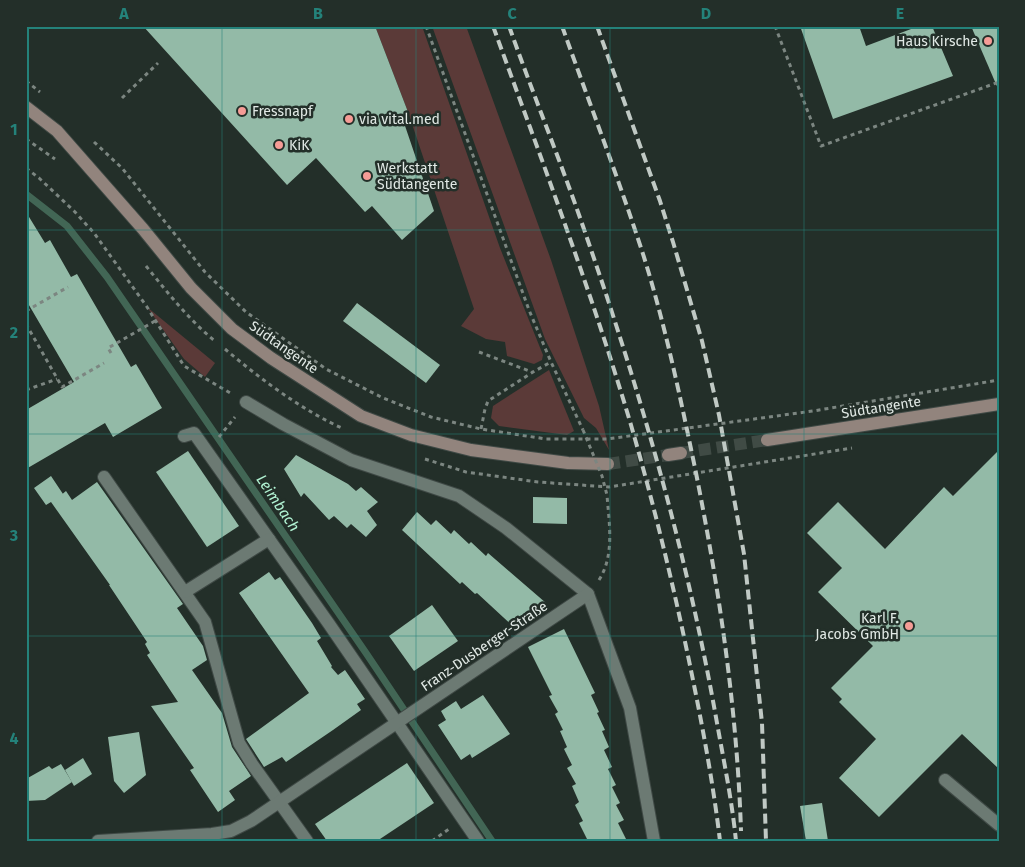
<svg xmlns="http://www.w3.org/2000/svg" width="1025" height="867" font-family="'Fira Sans',sans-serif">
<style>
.green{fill:#5b3a38}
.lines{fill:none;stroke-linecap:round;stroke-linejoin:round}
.stream{stroke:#426655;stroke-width:7}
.building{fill:#93baa7}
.secondary-tunnel{stroke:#404b45;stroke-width:12;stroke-dasharray:12 6;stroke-linecap:butt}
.lane-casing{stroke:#3f4945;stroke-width:14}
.street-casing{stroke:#3f4945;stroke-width:14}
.secondary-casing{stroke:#3f4945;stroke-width:14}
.path{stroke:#7c8681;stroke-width:3;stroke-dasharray:4 4;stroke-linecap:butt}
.lane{stroke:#6c7a73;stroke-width:12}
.street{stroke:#6c7a73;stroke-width:12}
.secondary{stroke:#92847d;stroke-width:12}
.rail{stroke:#c0c9c4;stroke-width:4;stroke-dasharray:10 5;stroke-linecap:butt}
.path-bridge{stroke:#7c8681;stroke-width:3;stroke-dasharray:4 4;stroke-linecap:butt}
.grid{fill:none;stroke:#24827a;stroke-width:1;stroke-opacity:0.55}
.poi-dot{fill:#f59c96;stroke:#232f29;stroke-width:2}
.labels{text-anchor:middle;stroke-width:5;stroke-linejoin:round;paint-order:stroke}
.poi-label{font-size:14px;fill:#e1e9e5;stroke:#232f29;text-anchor:start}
.street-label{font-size:14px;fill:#e1e9e5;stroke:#232f29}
.water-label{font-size:15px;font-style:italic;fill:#b2f4d4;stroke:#232f29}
.neatline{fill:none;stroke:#24827a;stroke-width:2}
.grid-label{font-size:16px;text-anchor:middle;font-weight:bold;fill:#24827a}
</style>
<rect width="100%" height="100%" fill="#232f29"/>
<g class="green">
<polygon points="375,26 422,26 500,248 543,355 542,360 534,364 507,356 505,342 486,339 461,326 474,309 408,112"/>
<polygon points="432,26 466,26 551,260 599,406 609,450 596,428 584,418 545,339"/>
<polygon points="147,307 215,363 205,377 184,359"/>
<polygon points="549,370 574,431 567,435 499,426 491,418 493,406"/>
</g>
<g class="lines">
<polyline class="stream" points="26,194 67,226 107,277 366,653 492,841"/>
</g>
<g class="building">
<polygon points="143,26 375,26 408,112 402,117 434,211 402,240 372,206 365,212 316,158 287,185"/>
<polygon points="800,26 859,26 866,46 919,26 932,26 953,76 833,119"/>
<polygon points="971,26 999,26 999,91"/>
<polygon points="26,212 45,243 50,240 71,277 77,274 131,367 136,364 162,408 113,437 105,423 26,469 26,410 74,382 26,300"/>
<polygon points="357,303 440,365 426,383 343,321"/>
<polygon points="999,450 999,769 962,734 879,817 839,778 876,739 839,702 842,699 831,688 873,646 818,592 842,568 807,533 838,502 885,549 944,487 953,496"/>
<polygon points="188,451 239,526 207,547 156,472"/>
<polygon points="296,455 348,484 356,491 361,487 378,502 367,511 377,525 366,537 351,524 347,528 334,516 329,520 304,493 301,497 284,469"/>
<polygon points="51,476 63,494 60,496 66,491 72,500 97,482 183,604 177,608 203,646 207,660 192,670 222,713 232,747 251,776 229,791 235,800 218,812 190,770 194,768 151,706 178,702 147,655 150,653 145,644 147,642 109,585 110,585 51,502 46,505 34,488"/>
<polygon points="533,497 567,498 567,524 533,523"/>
<polygon points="417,512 431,525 436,520 451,534 454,530 469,544 471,542 486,556 488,553 546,603 518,631 477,593 475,594 462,582 460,584 402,530"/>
<polygon points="269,572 275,580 280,577 312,623 321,638 317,641 332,666 331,667 338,675 345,670 365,699 357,704 361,710 333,730 286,762 282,757 264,767 246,739 309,693 239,593"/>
<polygon points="432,605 458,641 414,671 389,636"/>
<polygon points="564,629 595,693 591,695 599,712 597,713 605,730 602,731 609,747 604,750 612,767 608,769 616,785 612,787 620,803 616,805 624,820 618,823 627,841 588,841 579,823 583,821 575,805 579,802 572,786 576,784 567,768 572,765 564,749 567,747 560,731 563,730 555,714 558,712 549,696 552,695 528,647"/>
<polygon points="483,695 510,734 472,758 470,754 461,760 438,725 446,720 441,711 456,701 461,709"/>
<polygon points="139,732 146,775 124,793 114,781 108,737"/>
<polygon points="83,758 92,774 74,786 65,770"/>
<polygon points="407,763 434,803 377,841 327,841 315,824"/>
<polygon points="61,764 72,782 45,800 26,801 26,779 49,766 52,769"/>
<polygon points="822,803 828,841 806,841 800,806"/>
</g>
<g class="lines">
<g class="secondary-tunnel">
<polyline points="681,453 767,440"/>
<polyline points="608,464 668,455"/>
</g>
<g class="lane-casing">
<polyline id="lane" points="184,436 194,433 329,624 478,841"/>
</g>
<g class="street-casing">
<g id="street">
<polyline points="246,402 283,424 351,460 459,496 506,528 588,594 630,708 654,841"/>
<polyline points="104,477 205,622 239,743 252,764 307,841"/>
<polyline points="185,592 269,539"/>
<polyline points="945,780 999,825"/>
<polyline points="98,841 212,834 231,831 251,821 588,594"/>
</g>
</g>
<g class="secondary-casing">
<g id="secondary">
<polyline points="26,107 57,131 143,229 191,288 232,329 271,358 361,416 411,435 471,450 568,463 608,464"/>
<polyline points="767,440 999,404"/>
<polyline points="668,455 681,453"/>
</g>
</g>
<g class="path">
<polyline points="426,26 529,310 551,362 583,430"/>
<polyline points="775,26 821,146 999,82"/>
<polyline points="26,81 40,92"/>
<polyline points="122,98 158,63"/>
<polyline points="26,139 55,159"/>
<polyline points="94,142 122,168 205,272 246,312 326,369 383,398 431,417 481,429 546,439 607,439 813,411 999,380"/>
<polyline points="26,168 39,178 75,212 94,233 147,307 184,366 232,394"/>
<path d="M146 266C168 293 189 320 216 342"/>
<polyline points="26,311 68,287"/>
<polyline points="26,324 62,387 104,363"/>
<path d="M225 349C259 378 303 411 344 429"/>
<polyline points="479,352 532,372"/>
<polyline points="111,353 108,348 155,321"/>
<polyline points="26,390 57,379"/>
<polyline points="26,404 28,407"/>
<polyline points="481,429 485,409 488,401 533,372 551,362"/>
<polyline points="219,437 235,417"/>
<polyline points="425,459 466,472 538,482 609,487 852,448"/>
<path d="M599 580C615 555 609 523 607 495"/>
<polyline points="432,841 449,829"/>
</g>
<use href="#lane" class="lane"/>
<use href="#street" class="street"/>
<use href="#secondary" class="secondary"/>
<g class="rail">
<path d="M493 26C541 158 591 290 631 425 656 512 677 600 695 690 705 740 714 790 720 841"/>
<path d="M509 26C534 97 563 167 587 238 642 397 688 558 717 723 724 762 732 801 736 841"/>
<path d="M562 26C589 102 618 177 643 254 665 324 680 396 695 468 719 588 737 708 741 831"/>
<polyline points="597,26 660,201 673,242 702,341 719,415 744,554 762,723 766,841"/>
</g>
<polyline class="path-bridge" points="583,430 602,476 607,495"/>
</g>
<path class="grid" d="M222 26V841M416 26V841M610 26V841M804 26V841M26 230H999M26 434H999M26 636H999"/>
<g class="poi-dot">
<circle cx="988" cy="41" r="5"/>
<circle cx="242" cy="111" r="5"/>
<circle cx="349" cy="119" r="5"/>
<circle cx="279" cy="145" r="5"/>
<circle cx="367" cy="176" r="5"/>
<circle cx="909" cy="626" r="5"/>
</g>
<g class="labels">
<g class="poi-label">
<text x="978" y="46" text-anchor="end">Haus Kirsche</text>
<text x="252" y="116">Fressnapf</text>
<text x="359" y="124">via vital.med</text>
<text x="289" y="150">KiK</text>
<text x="377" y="173">Werkstatt<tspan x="377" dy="16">Südtangente</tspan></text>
<text x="899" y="623" text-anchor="end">Karl F.<tspan x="899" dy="16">Jacobs GmbH</tspan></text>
</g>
<g class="street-label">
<text transform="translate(284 347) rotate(35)" y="5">Südtangente</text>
<text transform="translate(881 407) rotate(-9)" y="5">Südtangente</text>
<text transform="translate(484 646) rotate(-34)" y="5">Franz-Dusberger-Straße</text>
</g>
<g class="water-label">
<text transform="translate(278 503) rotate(56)" y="5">Leimbach</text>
</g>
</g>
<rect width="1025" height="867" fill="none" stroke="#232f29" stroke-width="55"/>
<rect x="28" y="28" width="970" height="812" class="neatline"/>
<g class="grid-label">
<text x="124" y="19">A</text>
<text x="318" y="19">B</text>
<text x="512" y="19">C</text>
<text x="706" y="19">D</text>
<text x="900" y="19">E</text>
<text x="14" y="135">1</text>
<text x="14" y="338">2</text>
<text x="14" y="541">3</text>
<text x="14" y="744">4</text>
</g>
</svg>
